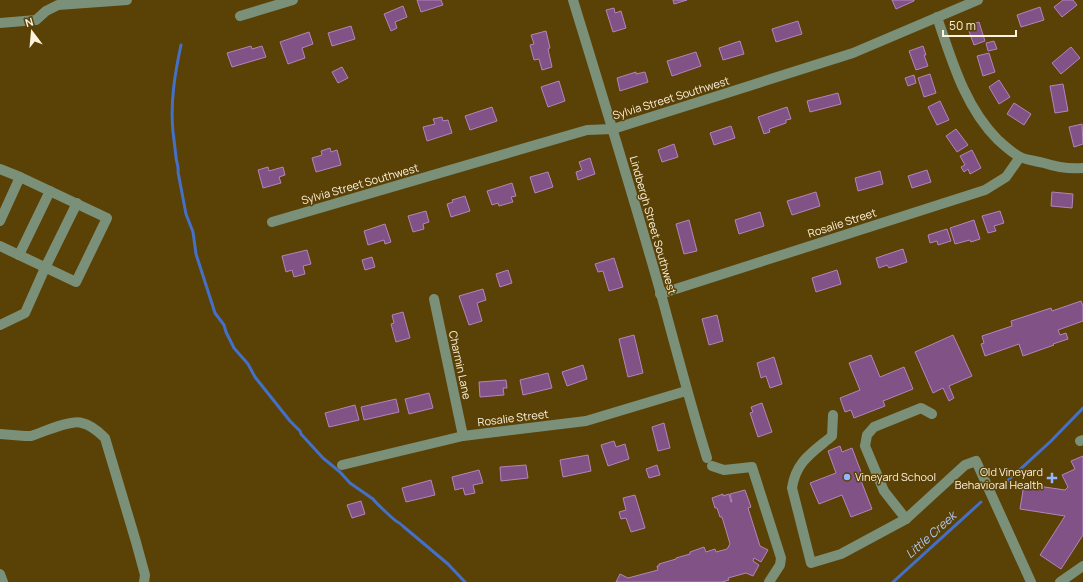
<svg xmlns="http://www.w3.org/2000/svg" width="1083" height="582" font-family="Manrope,sans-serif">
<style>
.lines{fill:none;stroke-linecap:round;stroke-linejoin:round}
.stream{stroke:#4470c7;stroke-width:3}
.building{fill:#805286;stroke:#b584bb}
.minor{stroke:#7a9078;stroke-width:10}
.poi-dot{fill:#92b7fd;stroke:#5a4106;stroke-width:1.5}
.labels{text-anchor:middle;stroke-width:3;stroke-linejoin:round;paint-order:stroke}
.street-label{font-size:11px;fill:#fdf2de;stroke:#5a4106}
.poi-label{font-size:11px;fill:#fdf2de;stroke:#5a4106;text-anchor:end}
.water-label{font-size:12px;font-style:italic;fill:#b2cbf8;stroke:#5a4106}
</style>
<rect width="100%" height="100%" fill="#5a4106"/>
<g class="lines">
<g class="stream">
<path d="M181 45C175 73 170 102 173 132 174 140 175 148 176 157 176 162 179 166 178 172L186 214 193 232 196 254 215 313 224 325 226 332 234 348 248 364 255 377 290 421 300 431 301 434 323 458 340 472 350 483 373 499C374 501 393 519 396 521 400 523 401 524 404 527L448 564 465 582"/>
<polyline points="1002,486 1051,441 1083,408"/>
<polyline points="893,582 981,502"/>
</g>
</g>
<g class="building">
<polygon points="417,0 441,0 443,5 421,12"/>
<polygon points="673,0 687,0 674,4"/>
<polygon points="892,0 914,0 914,1 896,9"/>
<polygon points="1063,0 1073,0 1077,5 1062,17 1054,7"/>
<polygon points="403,6 407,17 395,22 397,28 391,31 384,14"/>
<polygon points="1040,7 1044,20 1021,27 1017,15"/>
<polygon points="614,8 615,13 621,11 626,28 613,32 606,10"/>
<polygon points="798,21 802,34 776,42 772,29"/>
<polygon points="979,22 985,41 974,45 967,26"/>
<polygon points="351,26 355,39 332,46 328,33"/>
<polygon points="546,31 550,48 548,49 552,67 542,70 539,59 534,60 530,45 534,44 531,35"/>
<polygon points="309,32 313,44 302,48 305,58 288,64 280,42"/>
<polygon points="740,41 744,54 723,60 719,48"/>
<polygon points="994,41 997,49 988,51 986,43"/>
<polygon points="251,46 252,49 262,46 266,57 232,67 227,53"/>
<polygon points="923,46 926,55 924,55 928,66 916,70 909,51"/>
<polygon points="1071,47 1080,58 1061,74 1052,63"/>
<polygon points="696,52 701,66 672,76 667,61"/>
<polygon points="989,53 995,72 983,76 977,56"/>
<polygon points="342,67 348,78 338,83 332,72"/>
<polygon points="636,72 636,74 645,72 648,82 620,91 617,78"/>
<polygon points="930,74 936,93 924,97 918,78"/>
<polygon points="914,75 916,83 908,86 905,78"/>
<polygon points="999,80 1010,97 999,104 989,87"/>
<polygon points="559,81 565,101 548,107 541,87"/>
<polygon points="1063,84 1068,111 1055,113 1050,86"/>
<polygon points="838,93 841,104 810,112 807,101"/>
<polygon points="940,101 949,120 937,125 928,107"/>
<polygon points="1014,103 1031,114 1024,125 1007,114"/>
<polygon points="492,107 497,121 470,130 465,116"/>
<polygon points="787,107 791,119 786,120 786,123 769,129 770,132 764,134 758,117"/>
<polygon points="442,117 443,121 448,120 452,133 427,141 423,127 435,124 433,119"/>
<polygon points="1082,124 1083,144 1074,147 1069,127"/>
<polygon points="731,126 735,138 714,145 710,133"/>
<polygon points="956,129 968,145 957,152 946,136"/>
<polygon points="674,144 678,157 662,162 658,150"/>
<polygon points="330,148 331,152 337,150 341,165 316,172 312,158 322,155 321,151"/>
<polygon points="972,150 981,168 970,174 968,169 964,172 961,167 965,165 960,156"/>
<polygon points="590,158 595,174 578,180 576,172 582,170 579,162"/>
<polygon points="268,167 269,171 283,167 285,175 279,177 281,183 263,188 258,170"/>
<polygon points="927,170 931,182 912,188 908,176"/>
<polygon points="880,171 883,184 858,191 855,178"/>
<polygon points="548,172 553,187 535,193 530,177"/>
<polygon points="512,183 516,196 511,197 513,202 499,206 498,203 492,205 487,191"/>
<polygon points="816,192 820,206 792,215 787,201"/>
<polygon points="1052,192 1073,194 1072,208 1051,206"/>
<polygon points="465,196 470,211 451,217 447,204 453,202 452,200"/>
<polygon points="426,211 429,222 423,224 424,229 413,232 408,216"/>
<polygon points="1000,211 1004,223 994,226 996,231 988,233 982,216"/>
<polygon points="760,212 764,226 739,234 735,220"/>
<polygon points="689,220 697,251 684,254 676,224"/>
<polygon points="974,220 980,239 971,242 970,240 955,244 950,228"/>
<polygon points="385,224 391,242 385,244 384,240 368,245 364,231"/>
<polygon points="947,229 951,241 938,245 937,241 930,243 928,235"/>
<polygon points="903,249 907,262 889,268 887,265 879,268 876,258"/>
<polygon points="307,250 311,264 303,266 305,274 294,277 292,270 286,272 282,256"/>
<polygon points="372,257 375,267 365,270 362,260"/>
<polygon points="614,258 623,287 609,291 603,271 598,272 595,264"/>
<polygon points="508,270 512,283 500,287 496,274"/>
<polygon points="837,270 841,284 816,292 812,278"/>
<polygon points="483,289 486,300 477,303 482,321 469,325 459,296"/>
<polygon points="1081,301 1083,306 1083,321 1058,330 1060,335 1066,333 1068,339 1053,344 1054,345 1023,356 1019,344 985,356 981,344 984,343 982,336 1012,326 1011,321 1051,308 1052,311"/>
<polygon points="403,312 410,338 396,342 391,324 394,323 392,315"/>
<polygon points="717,315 723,341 709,345 702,319"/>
<polygon points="634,335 643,373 628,377 619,339"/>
<polygon points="953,335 972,376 949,386 954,398 949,401 943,388 933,393 915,352"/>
<polygon points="871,355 880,377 904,367 913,389 883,401 885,406 854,418 851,410 845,412 840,398 860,390 849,363"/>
<polygon points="774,357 782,384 770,388 766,376 761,378 757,363"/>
<polygon points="583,365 587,379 567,386 562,372"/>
<polygon points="548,373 552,388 523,395 520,380"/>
<polygon points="506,380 507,388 503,388 504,395 480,397 479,382"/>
<polygon points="429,393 433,408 409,414 405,399"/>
<polygon points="396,399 399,412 364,420 361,407"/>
<polygon points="762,403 772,432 758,437 750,413 753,412 751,407"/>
<polygon points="355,405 359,420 329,427 325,413"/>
<polygon points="664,423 670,448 658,451 652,427"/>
<polygon points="614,441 616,447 625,444 629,459 608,466 601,445"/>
<polygon points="840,446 842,452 852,448 863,477 860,478 872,509 851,517 842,495 819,504 810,483 836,473 828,451"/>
<polygon points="588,455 591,471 563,477 560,460"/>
<polygon points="1083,456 1083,535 1061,569 1040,555 1065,516 1020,509 1024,484 1065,490 1068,487 1062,475 1075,469 1071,461"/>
<polygon points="526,465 528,478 501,481 500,467"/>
<polygon points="657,465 660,475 649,478 646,469"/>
<polygon points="479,470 483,483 473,485 475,493 465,495 463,488 455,490 452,477"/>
<polygon points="431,480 435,495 406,502 402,488"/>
<polygon points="745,490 751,507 748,508 760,546 768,550 761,562 754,558 753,561 759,565 753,576 746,573 728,578 729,580 722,582 616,582 620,574 628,578 658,570 657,566 659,566 659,564 676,559 676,558 690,554 690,552 704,547 706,552 715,549 716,552 727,549 730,544 722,517 720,517 717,508 715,508 712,498 723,494 723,496 729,494 731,502 732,502 730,494"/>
<polygon points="635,495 645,528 631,532 626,518 621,519 619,512 626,510 623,498"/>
<polygon points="361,501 365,514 352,518 347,505"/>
</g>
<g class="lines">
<g class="minor">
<path d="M573 0C603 98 633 195 661 294 676 349 690 403 707 458"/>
<polyline points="240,16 293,0"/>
<path d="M937 17C952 61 965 107 998 140 1005 146 1012 153 1020 157 1027 160 1036 161 1044 163 1056 167 1070 169 1083 168"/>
<polyline points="0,23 36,20 46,11 58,5 127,0"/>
<polyline points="0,169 20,177 107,218 76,282 0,246"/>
<polyline points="0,221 20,177"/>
<polyline points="272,222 587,130 613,129 853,53 978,0"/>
<polyline points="19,255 50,191"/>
<polyline points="660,294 985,190 1006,177 1020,157"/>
<polyline points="434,299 463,436"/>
<polyline points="0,325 25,313 45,268 77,203"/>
<path d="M833 415 832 436C813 452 796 461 792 488L811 563 841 554 906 519 965 465 976 461 1031 582"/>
<path d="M0 434 25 436H31C43 432 72 419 82 423 91 425 99 432 105 438L136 542 145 575 144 582"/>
<polyline points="1080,441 1083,440"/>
<polyline points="342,465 463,436 586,421 686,391"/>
<polyline points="712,466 724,470 752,467 781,558 780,565 769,582"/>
<polyline points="906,519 884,491 865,446 867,435 874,427 921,408 932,414"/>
<polyline points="0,574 3,582"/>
<polyline points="1060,582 1083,566"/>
</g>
</g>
<g class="poi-dot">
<circle cx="847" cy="477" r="4"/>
<path d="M1050 472h4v4h4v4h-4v4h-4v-4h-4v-4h4z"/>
</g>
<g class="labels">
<g class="street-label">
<text transform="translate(671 98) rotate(-17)" y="4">Sylvia Street Southwest</text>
<text transform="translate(360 184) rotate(-16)" y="4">Sylvia Street Southwest</text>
<text transform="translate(842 223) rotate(-18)" y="4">Rosalie Street</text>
<text transform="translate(653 225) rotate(74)" y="4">Lindbergh Street Southwest</text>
<text transform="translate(460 365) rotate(78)" y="4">Charmin Lane</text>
<text transform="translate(513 418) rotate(-7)" y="4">Rosalie Street</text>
</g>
<g class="poi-label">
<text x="1043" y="476">Old Vineyard<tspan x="1043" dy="13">Behavioral Health</tspan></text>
<text x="855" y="481" text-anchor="start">Vineyard School</text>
</g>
<g class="water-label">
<text transform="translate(931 535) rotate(-42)" y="4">Little Creek</text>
</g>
</g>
<g transform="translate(32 32) rotate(344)" stroke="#5a4106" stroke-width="3" paint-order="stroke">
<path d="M0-3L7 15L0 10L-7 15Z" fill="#fdf2de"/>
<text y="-6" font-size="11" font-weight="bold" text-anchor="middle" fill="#fdf2de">N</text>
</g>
<path d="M943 30v6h73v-6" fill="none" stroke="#fdf2de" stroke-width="2"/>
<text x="949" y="30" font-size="12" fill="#fdf2de" stroke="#5a4106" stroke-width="3" paint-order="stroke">50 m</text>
</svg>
